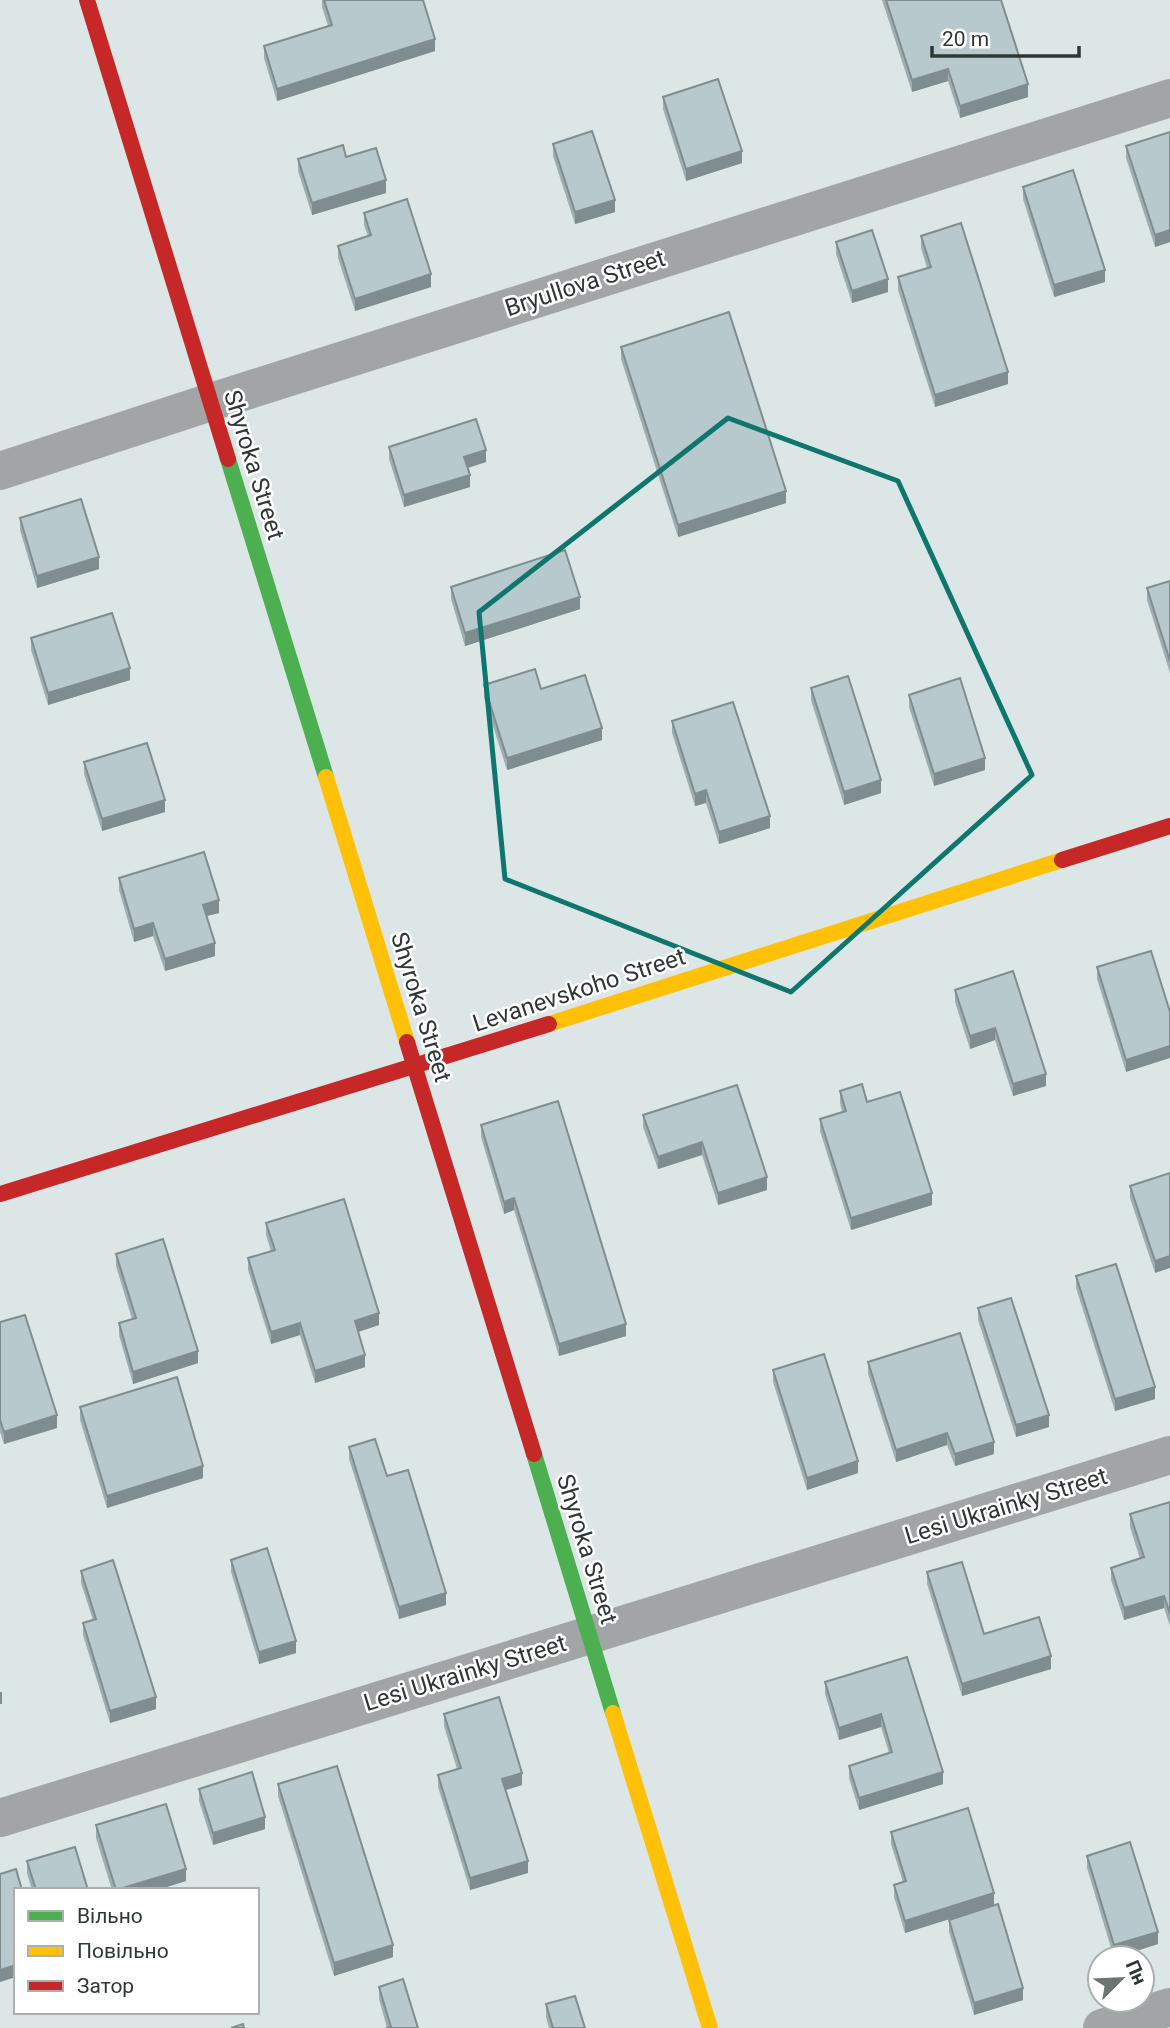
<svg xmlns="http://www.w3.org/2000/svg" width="1170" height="2028" font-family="Roboto,sans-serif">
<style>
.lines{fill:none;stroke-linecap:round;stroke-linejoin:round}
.street{stroke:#a1a5a5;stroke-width:38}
.fast{stroke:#4caf50;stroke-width:16}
.slow{stroke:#ffc107;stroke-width:16}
.jam{stroke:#c62828;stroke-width:16}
.wall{fill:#9dadb0}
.shaded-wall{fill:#808d90}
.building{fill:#b7c9cd;stroke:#808d90;stroke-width:2}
.marked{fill:none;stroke:#0f766e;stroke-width:5;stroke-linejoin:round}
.labels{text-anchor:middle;stroke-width:5;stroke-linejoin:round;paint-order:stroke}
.street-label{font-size:24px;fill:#2f3736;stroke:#fff}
</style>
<rect width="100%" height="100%" fill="#dce6e6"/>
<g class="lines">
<g class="street">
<polyline points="0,471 211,402 1170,98"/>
<polyline points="0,1818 1170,1455"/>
<polyline points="1102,2028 1170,2007"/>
</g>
<g class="fast">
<polyline points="228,459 326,777"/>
<polyline points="534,1454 613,1713"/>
</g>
<g class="slow">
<polyline points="326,777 407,1042"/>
<polyline points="549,1024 1062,860"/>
<polyline points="613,1713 710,2028"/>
</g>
<g class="jam">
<polyline points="87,0 228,459"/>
<polyline points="1062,860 1170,826"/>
<polyline points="407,1042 534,1454"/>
<polyline points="0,1194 549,1024"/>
</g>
</g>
<g class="wall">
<polygon points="322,0 423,0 435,51 277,101 264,58 264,46 328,26 322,7"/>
<polygon points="882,0 1001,0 1028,97 960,118 948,81 912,92"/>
<polygon points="663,97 742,163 686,181 663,109"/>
<polygon points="1170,132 1170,242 1155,247 1126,158 1126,146"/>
<polygon points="553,144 615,212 575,224 553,156"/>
<polygon points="346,157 386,193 312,215 298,171 298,159"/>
<polygon points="1023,187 1105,282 1054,297 1023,199"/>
<polygon points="364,213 431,287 355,311 338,258 338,246 368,236 364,225"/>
<polygon points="921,236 1008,384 935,407 898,290 898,277 927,268 921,248"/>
<polygon points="836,242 888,292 852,303 836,254"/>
<polygon points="621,347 786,503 678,537 621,359"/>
<polygon points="389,447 486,462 468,468 470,487 404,507 389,459"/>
<polygon points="20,518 99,569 37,588 20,530"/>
<polygon points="1170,581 1170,673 1147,600 1147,588"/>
<polygon points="451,587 580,609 465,646 451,599"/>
<polygon points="31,638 130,680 48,705 31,650"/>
<polygon points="484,685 541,689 602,740 507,770 484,698"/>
<polygon points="811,688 881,793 844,805 811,700"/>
<polygon points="909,695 985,770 934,786 909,707"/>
<polygon points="672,721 770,828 719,844 706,803 695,806 672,733"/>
<polygon points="84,762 165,812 102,831 84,774"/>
<polygon points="119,878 219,913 206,916 215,956 165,971 153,936 134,942 119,890"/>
<polygon points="1097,967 1170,1012 1126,1072 1097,979"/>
<polygon points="1013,971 1046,1086 1013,1096 995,1040 970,1049 955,1002 955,990"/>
<polygon points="737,1085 767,1190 718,1205 702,1155 658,1169 643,1127 643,1115"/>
<polygon points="840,1091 867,1102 932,1205 851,1230 820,1131 820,1119 842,1112 840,1103"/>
<polygon points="481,1125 626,1336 559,1356 514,1210 504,1214 481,1137"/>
<polygon points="1170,1173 1155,1273 1130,1198 1130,1186"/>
<polygon points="266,1223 379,1325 358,1332 365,1367 315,1383 300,1335 271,1344 248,1270 248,1258 271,1251 266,1235"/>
<polygon points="116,1254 198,1363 133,1384 119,1335 119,1323 132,1319 116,1266"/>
<polygon points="1076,1276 1155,1399 1115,1411 1076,1288"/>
<polygon points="978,1308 1049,1427 1016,1437 978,1320"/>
<polygon points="0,1322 57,1428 4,1444 0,1432"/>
<polygon points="868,1362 994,1454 955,1466 947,1445 896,1462 868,1374"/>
<polygon points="773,1370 858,1473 807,1490 773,1382"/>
<polygon points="80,1407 203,1478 107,1508 80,1420"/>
<polygon points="349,1447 387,1476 446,1605 399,1619 349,1459"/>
<polygon points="1170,1502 1170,1626 1164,1608 1124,1620 1111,1580 1111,1568 1140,1559 1130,1527 1130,1514"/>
<polygon points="231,1560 296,1653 259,1664 231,1572"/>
<polygon points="81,1571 156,1709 110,1723 83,1635 83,1623 93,1620 81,1583"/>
<polygon points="927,1572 984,1634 1051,1669 962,1696 927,1584"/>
<polygon points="907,1657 943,1784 859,1810 849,1778 849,1766 889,1753 881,1727 839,1740 825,1694 825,1682"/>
<polygon points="444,1714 522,1785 506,1790 528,1873 470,1890 438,1787 438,1775 457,1769 444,1726"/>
<polygon points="278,1784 393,1957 334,1976 278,1796"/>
<polygon points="199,1789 265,1829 213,1845 199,1801"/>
<polygon points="96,1825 186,1881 157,1890 112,1890 96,1838"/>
<polygon points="891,1832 994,1905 905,1933 894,1897 894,1885 903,1882 891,1844"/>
<polygon points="1087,1856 1158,1944 1114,1958 1087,1868"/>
<polygon points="27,1861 88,1890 32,1890 27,1873"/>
<polygon points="949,1920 1023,2000 974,2015 949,1932"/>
<polygon points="379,1987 418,2028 387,2028 379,1999"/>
<polygon points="546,2004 585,2028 549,2028 546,2017"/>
</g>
<g class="shaded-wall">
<polygon points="435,39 435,51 277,101 277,89"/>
<polygon points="948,69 948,81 912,92 912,80"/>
<polygon points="1028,84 1028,97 960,118 960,106"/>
<polygon points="742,151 742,163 686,181 686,169"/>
<polygon points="386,180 386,193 312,215 312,203"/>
<polygon points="615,200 615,212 575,224 575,212"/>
<polygon points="1170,230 1170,242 1155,247 1155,235"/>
<polygon points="1105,270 1105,282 1054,297 1054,285"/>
<polygon points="431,274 431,287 355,311 355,299"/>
<polygon points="888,279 888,292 852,303 852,291"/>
<polygon points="1008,372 1008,384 935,407 935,395"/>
<polygon points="486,450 486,462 464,469 464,457"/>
<polygon points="470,475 470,487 404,507 404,495"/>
<polygon points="786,491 786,503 678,537 678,525"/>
<polygon points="99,557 99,569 37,588 37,576"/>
<polygon points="580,597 580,609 465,646 465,633"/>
<polygon points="130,668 130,680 48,705 48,693"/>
<polygon points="602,728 602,740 507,770 507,758"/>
<polygon points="985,758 985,770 934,786 934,774"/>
<polygon points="881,780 881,793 844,805 844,792"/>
<polygon points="706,790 706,803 695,806 695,794"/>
<polygon points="165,800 165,812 102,831 102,819"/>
<polygon points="770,816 770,828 719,844 719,832"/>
<polygon points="219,900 219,913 203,917 203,905"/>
<polygon points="153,923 153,936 134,942 134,929"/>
<polygon points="215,943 215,956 165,971 165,959"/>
<polygon points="995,1028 995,1040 970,1049 970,1036"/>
<polygon points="1170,1046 1170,1058 1126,1072 1126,1060"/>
<polygon points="1046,1074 1046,1086 1013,1096 1013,1084"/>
<polygon points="702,1142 702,1155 658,1169 658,1157"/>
<polygon points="767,1177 767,1190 718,1205 718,1193"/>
<polygon points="932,1193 932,1205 851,1230 851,1218"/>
<polygon points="514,1198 514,1210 504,1214 504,1202"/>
<polygon points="1170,1256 1170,1268 1155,1273 1155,1261"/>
<polygon points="379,1313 379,1325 355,1333 355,1321"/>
<polygon points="300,1323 300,1335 271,1344 271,1332"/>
<polygon points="626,1324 626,1336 559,1356 559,1344"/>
<polygon points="198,1351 198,1363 133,1384 133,1372"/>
<polygon points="365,1355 365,1367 315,1383 315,1371"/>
<polygon points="1155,1387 1155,1399 1115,1411 1115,1399"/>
<polygon points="57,1415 57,1428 4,1444 4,1432"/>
<polygon points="1049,1415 1049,1427 1016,1437 1016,1425"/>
<polygon points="947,1433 947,1445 896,1462 896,1450"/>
<polygon points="994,1442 994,1454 955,1466 955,1454"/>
<polygon points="858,1461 858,1473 807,1490 807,1478"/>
<polygon points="203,1466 203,1478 107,1508 107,1496"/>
<polygon points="446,1593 446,1605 399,1619 399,1607"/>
<polygon points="1164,1596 1164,1608 1124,1620 1124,1608"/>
<polygon points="296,1641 296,1653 259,1664 259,1652"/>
<polygon points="1051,1656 1051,1669 962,1696 962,1684"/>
<rect x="0" y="1692" width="2" height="12"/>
<polygon points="156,1697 156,1709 110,1723 110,1711"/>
<polygon points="881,1714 881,1727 839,1740 839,1728"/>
<polygon points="943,1772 943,1784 859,1810 859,1798"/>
<polygon points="522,1773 522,1785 502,1791 502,1779"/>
<polygon points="265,1817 265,1829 213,1845 213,1833"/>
<polygon points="528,1861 528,1873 470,1890 470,1878"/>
<polygon points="186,1869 186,1881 157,1890 118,1890"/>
<polygon points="994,1893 994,1905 905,1933 905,1921"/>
<polygon points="1158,1932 1158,1944 1114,1958 1114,1945"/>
<polygon points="393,1945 393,1957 334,1976 334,1963"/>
<polygon points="16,1965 16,1977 0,1982 0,1970"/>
<polygon points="1023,1988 1023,2000 974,2015 974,2003"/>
</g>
<g class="building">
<polygon points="324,0 423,0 435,39 277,89 264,46 332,25"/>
<polygon points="886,0 1001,0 1028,84 960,106 948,69 912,80"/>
<polygon points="718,79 742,151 686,169 663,97"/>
<polygon points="592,131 615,200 575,212 553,144"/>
<polygon points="1170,132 1170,230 1155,235 1126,146"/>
<polygon points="343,145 346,157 376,148 386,180 312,203 298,159"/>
<polygon points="1073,170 1105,270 1054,285 1023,187"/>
<polygon points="407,199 431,274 355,299 338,246 371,235 364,213"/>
<polygon points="961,223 1008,372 935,395 898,277 931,267 921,236"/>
<polygon points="872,230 888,279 852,291 836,242"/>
<polygon points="729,312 786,491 678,525 621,347"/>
<polygon points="476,419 486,450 464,457 470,475 404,495 389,447"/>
<polygon points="81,499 99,557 37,576 20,518"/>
<polygon points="565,550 580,597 465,633 451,587"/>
<polygon points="1170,581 1170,661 1147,588"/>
<polygon points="112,613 130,668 48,693 31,638"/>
<polygon points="535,669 541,689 585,675 602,728 507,758 484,685"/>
<polygon points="848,676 881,780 844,792 811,688"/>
<polygon points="960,678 985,758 934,774 909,695"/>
<polygon points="733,702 770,816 719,832 706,790 695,794 672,721"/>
<polygon points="147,743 165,800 102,819 84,762"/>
<polygon points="204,852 219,900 203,905 215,943 165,959 153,923 134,929 119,878"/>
<polygon points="1151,951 1170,1012 1170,1046 1126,1060 1097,967"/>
<polygon points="1013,971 1046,1074 1013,1084 995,1028 970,1036 955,990"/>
<polygon points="862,1084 867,1102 900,1092 932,1193 851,1218 820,1119 846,1111 840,1091"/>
<polygon points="737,1085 767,1177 718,1193 702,1142 658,1157 643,1115"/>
<polygon points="558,1101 626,1324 559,1344 514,1198 504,1202 481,1125"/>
<polygon points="1170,1173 1170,1256 1155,1261 1130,1186"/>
<polygon points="344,1199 379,1313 355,1321 365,1355 315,1371 300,1323 271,1332 248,1258 275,1250 266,1223"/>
<polygon points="163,1239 198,1351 133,1372 119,1323 136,1318 116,1254"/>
<polygon points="1116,1264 1155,1387 1115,1399 1076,1276"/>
<polygon points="1011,1298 1049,1415 1016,1425 978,1308"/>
<polygon points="25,1315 57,1415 4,1432 0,1420 0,1322"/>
<polygon points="960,1333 994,1442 955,1454 947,1433 896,1450 868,1362"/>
<polygon points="824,1354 858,1461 807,1478 773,1370"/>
<polygon points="177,1377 203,1466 107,1496 80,1407"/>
<polygon points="375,1439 387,1476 408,1470 446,1593 399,1607 349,1447"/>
<polygon points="1170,1502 1170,1614 1164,1596 1124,1608 1111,1568 1144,1557 1130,1514"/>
<polygon points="267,1548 296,1641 259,1652 231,1560"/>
<polygon points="113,1560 156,1697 110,1711 83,1623 96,1619 81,1571"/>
<polygon points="962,1562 984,1634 1039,1617 1051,1656 962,1684 927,1572"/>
<polygon points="907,1657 943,1772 859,1798 849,1766 892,1752 881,1714 839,1728 825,1682"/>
<polygon points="499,1697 522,1773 502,1779 528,1861 470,1878 438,1775 461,1768 444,1714"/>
<polygon points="337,1766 393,1945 334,1963 278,1784"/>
<polygon points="252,1772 265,1817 213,1833 199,1789"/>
<polygon points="166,1804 186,1869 116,1890 96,1825"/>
<polygon points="968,1808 994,1893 905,1921 894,1885 906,1881 891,1832"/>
<polygon points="1130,1842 1158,1932 1114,1945 1087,1856"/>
<polygon points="75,1847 88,1890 36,1890 27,1861"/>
<polygon points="16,1869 22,1890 16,1890 16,1965 0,1970 0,1874"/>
<polygon points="998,1904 1023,1988 974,2003 949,1920"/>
<polygon points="403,1979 418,2028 386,2028 391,2027 379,1987"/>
<polygon points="575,1996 585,2028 553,2028 546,2004"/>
<polygon points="243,2024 244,2028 231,2028"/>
</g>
<path class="marked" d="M728 418 898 481 1032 775 791 992 505 879 479 612Z"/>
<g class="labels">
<g class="street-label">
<text transform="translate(585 283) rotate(-18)" y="8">Bryullova Street</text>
<text transform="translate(254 465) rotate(73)" y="8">Shyroka Street</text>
<text transform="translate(579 990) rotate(-18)" y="8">Levanevskoho Street</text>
<text transform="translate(421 1007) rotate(73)" y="8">Shyroka Street</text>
<text transform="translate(1006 1506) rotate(-17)" y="8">Lesi Ukrainky Street</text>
<text transform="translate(587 1549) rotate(73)" y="8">Shyroka Street</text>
<text transform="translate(465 1673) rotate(-17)" y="8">Lesi Ukrainky Street</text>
</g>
</g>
<rect x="14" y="1888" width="245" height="126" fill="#ffffff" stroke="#acafaf" stroke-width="2"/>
<rect x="28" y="1911" width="35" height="10" fill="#4caf50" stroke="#acafaf" stroke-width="2"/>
<text x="77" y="1923" font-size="21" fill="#2f3736">Вільно</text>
<rect x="28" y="1946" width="35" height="10" fill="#ffc107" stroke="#acafaf" stroke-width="2"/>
<text x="77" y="1958" font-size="21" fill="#2f3736">Повільно</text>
<rect x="28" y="1981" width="35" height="10" fill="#c62828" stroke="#acafaf" stroke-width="2"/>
<text x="77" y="1993" font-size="21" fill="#2f3736">Затор</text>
<g transform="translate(1121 1979) rotate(66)"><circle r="33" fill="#ffffff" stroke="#acafaf" stroke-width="2"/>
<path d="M0-5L12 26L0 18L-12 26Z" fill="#6c7474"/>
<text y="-10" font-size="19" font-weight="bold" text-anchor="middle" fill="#2f3736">Пн</text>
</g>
<path d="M932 46v10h147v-10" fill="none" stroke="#2f3736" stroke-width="3.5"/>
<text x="942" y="46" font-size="21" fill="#2f3736" stroke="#ffffff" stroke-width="5" paint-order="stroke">20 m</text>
</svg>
